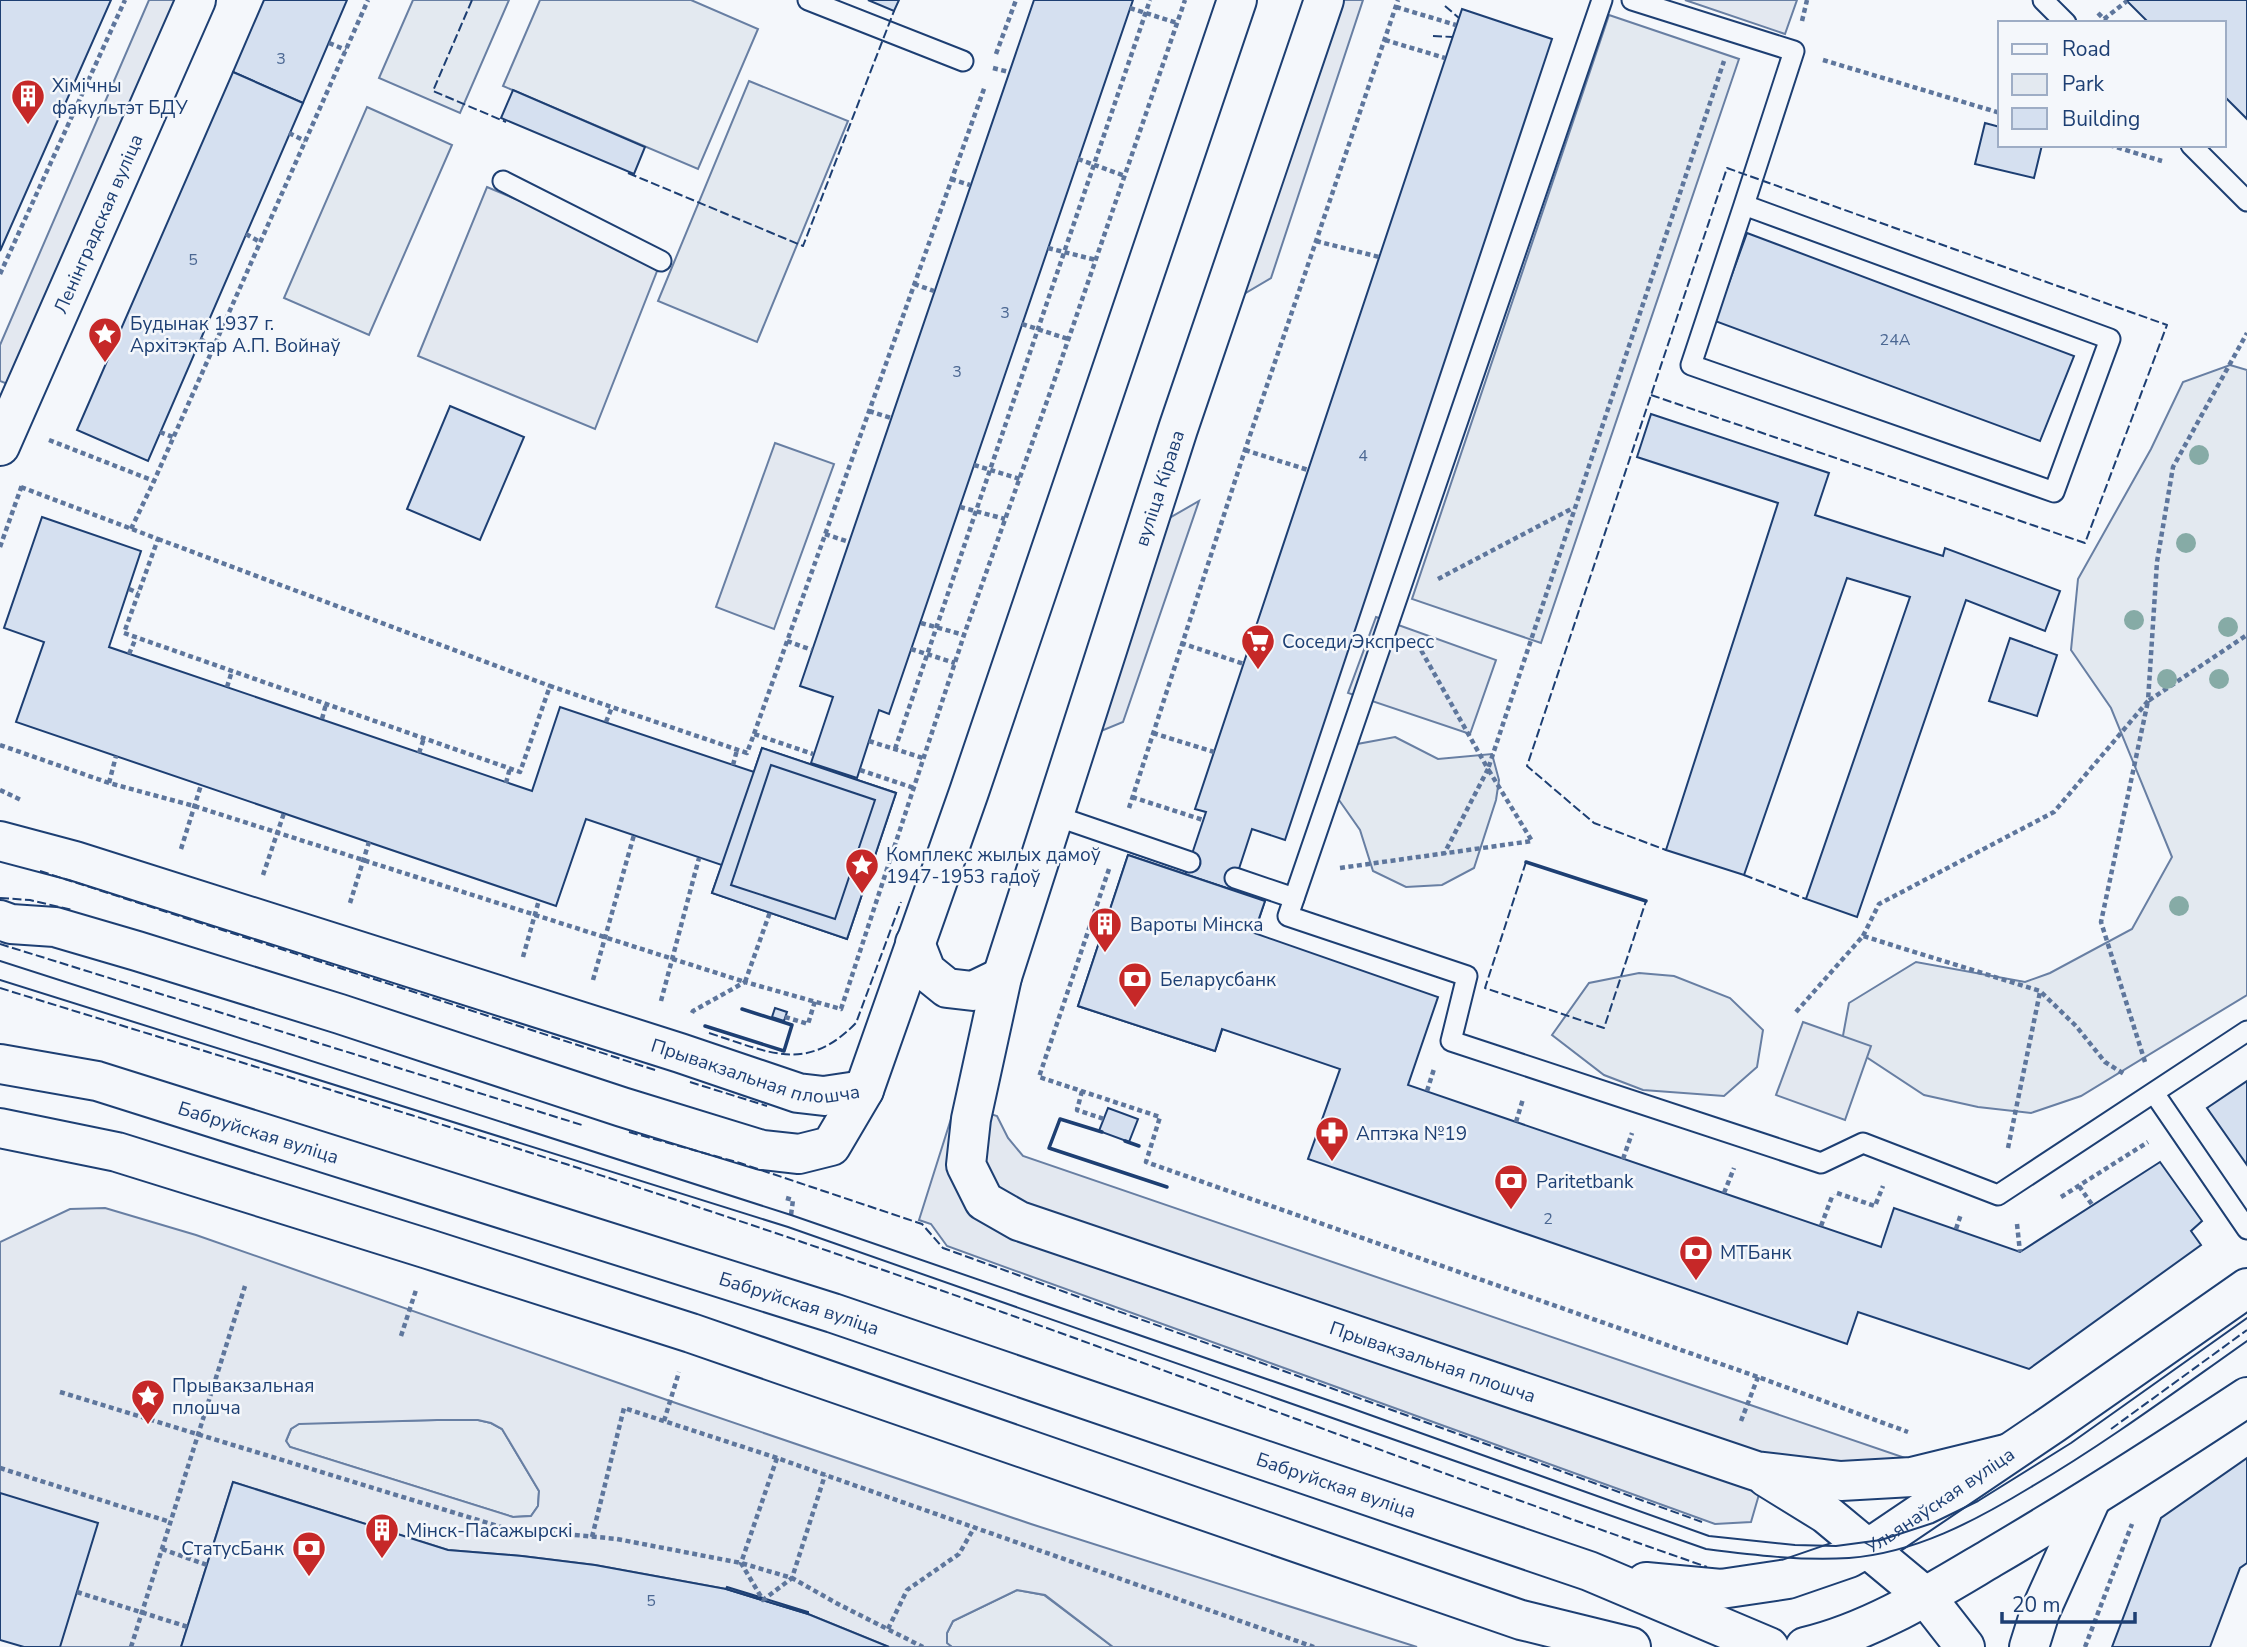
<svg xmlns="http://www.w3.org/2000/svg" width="2247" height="1647" font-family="'Nunito Sans',sans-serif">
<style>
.green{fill:#e3e9f0;stroke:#687fa3;stroke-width:2}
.parking{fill:#e3e8f0;stroke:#687fa3;stroke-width:2;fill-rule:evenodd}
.building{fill:#d5e0f0;stroke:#1d3f73;stroke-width:2;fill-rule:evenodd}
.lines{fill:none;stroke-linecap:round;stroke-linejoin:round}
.lane-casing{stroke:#1d3f73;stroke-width:23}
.secondary-casing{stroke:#1d3f73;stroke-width:42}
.primary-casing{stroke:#1d3f73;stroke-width:42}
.path{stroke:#5e769c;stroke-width:4.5;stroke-dasharray:5 3.5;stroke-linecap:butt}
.lane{stroke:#f4f7fb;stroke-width:19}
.secondary{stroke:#f4f7fb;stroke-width:38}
.primary{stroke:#f4f7fb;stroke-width:38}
.tram{stroke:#1d3f73;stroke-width:2}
.fence{stroke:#1d3f73;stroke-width:2;stroke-dasharray:9 3.5;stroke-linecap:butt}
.wall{stroke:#1d3f73;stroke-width:3.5}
.tree{fill:#86aba6}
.labels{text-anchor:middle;stroke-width:5;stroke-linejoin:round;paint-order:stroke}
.number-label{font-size:16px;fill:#4b6792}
.poi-label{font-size:19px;fill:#1d3f73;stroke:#f4f7fb;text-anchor:start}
.street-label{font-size:19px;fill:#1d3f73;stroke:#f4f7fb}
</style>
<rect width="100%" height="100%" fill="#f4f7fb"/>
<g class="green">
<polygon points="413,0 509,0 460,113 379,78"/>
<polygon points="540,0 691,0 758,29 698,169 503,86"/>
<polygon points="1609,15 1739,59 1541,643 1412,599"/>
<polygon points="749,81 848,121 757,342 658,301"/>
<polygon points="367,107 452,145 369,335 284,298"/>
<polygon points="2230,365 2247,370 2247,995 2081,1096 2031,1113 1978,1107 1924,1095 1842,1041 1849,1003 1916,962 2025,982 2050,973 2132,929 2172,857 2111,708 2071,650 2078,579 2151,449 2183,382"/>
<polygon points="1395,737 1438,759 1492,754 1499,780 1496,800 1474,868 1442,885 1406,887 1373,871 1360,830 1339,800 1337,777 1352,745"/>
<polygon points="1639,973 1674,976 1730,998 1763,1030 1757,1067 1724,1096 1643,1090 1604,1075 1552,1035 1589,983"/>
<polygon points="437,1420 478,1420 491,1423 502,1429 539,1491 538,1506 531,1516 513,1517 290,1447 286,1441 291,1429 300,1423"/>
<polygon points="1017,1590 1044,1595 1113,1647 952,1647 947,1644 947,1633 953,1621"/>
</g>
<g class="parking">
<polygon points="149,0 175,0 10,385 0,381 0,345"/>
<polygon points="1332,0 1363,0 1271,278 1232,301"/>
<polygon points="1685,0 1797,0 1785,34"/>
<polygon points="487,187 661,261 595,429 418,356"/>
<polygon points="775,443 834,464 774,629 716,607"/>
<polygon points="1199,501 1123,722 1089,736 1159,524"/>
<polygon points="1376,617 1496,660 1470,734 1348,693"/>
<polygon points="1803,1022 1871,1046 1845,1120 1776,1095"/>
<polygon points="956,1103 997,1116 1008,1138 1023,1156 1914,1461 1760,1491 1751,1522 1715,1524 947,1246 931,1224 919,1220"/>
<path d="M105 1208 196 1235 670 1401 1031 1524 1417 1647H1113L1045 1595 1017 1590 953 1621 947 1633V1643L952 1647H889L808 1614 726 1589 595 1565 522 1556 448 1550 233 1482 181 1647H60L0 1493V1242L70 1209ZM437 1420H478L491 1423 502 1429 539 1491 538 1506 531 1516 513 1517 290 1447 286 1441 291 1429 299 1424Z"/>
</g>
<g class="building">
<polygon points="0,0 111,0 0,251"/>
<polygon points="264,0 347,0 303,103 233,72"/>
<polygon points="868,0 899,0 894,11"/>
<polygon points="1034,0 1133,0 889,714 879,710 857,778 811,763 833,697 800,686"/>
<polygon points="2126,0 2247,0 2247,119 2224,96 2224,23 2149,23"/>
<polygon points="1462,9 1552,39 1285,840 1252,829 1232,890 1185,875 1206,812 1195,809"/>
<polygon points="233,72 303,103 148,461 77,430"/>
<polygon points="513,90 645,147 634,174 501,118"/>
<polygon points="1985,123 2000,127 2000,145 2042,145 2034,178 1975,164"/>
<polygon points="1747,233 2074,356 2040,441 1715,321"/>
<polygon points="450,406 524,437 480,540 407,509"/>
<polygon points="1651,414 1829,473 1815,515 1943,556 1945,548 2060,591 2045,631 1966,600 1857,917 1806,899 1910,597 1847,578 1744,875 1666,850 1778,503 1637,457"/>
<polygon points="42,517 141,551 109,647 532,791 560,707 754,772 762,748 896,793 847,939 712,893 722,865 586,819 556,906 16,722 44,642 4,628"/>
<polygon points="2010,638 2057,655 2037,716 1989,701"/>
<path d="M762 748 896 793 847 939 712 893ZM771 765 875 800 835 919 731 885Z"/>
<path d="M1128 855 1265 901 1215 1051 1078 1006ZM1141 875 1245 909 1207 1029 1102 995Z"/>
<polygon points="1128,855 1265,901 1254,933 1438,997 1408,1085 1881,1247 1894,1208 2020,1252 2160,1162 2202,1221 2191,1231 2201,1245 2029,1369 1858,1312 1847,1344 1308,1159 1340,1069 1222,1029 1215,1051 1078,1006"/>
<polygon points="775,1008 787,1012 784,1021 772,1017"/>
<polygon points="2247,1081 2247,1165 2207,1108"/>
<polygon points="1108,1108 1138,1119 1129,1142 1099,1131"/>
<polygon points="2247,1458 2247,1563 2240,1568 2210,1647 2112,1647 2161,1518"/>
<polygon points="233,1482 448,1550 522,1556 595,1565 726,1589 808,1614 889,1647 181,1647"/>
<polygon points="0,1493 98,1523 60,1647 24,1647 0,1640"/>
<polygon points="727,1587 808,1612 808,1614 726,1589"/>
</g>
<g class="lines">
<g class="lane-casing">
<g id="lane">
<polyline points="808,0 963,61"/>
<polyline points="1602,0 1288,916 1467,976 1451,1041 1821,1163 1863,1143 1998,1195 2247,1031"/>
<polyline points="1632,0 1794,51 1744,205 2110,339 2054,492 1691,365 1744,205"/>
<polyline points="2043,0 2066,23"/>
<polyline points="2191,145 2247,201"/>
<polyline points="503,181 661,261"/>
<polyline points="1053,815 1190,862"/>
<polyline points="1235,878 1294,898"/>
<polyline points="2154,1093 2247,1229"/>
</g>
</g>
<g class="secondary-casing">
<g id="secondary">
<path id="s1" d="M1324 0 1178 429 1002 977 971 1119 966 1165 984 1201 1019 1221 1756 1471 1841 1481 1912 1477 2006 1454"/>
<path id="s2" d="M0 446 196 0"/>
<path id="s3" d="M0 841 75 861 680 1053 798 1093 824 1096 864 1090"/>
<polyline points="0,920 11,924 55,927 137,951 340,1014 622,1107 762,1150 799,1154 831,1146 864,1090 969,792 1237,0"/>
<polyline points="915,943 926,971 947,988 973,991 1002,977"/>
<polyline points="1766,1477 1826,1514 1926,1597 1965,1647"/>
</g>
</g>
<g class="primary-casing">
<g id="primary">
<path id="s4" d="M0 1064 97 1081 833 1313 1589 1571 1769 1647"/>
<polyline points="0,1128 117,1152 428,1249 691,1333 1521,1620 1631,1647"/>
<path id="s5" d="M1646 1582 1721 1589 1788 1579 1849 1558 1881 1540 2054 1423 2247 1288"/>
<path d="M1805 1647C1872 1631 1932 1593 1991 1558 2078 1507 2162 1453 2247 1397"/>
<polyline points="2029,1647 2040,1612 2091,1499"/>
</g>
</g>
<g class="path">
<polyline points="1396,7 1456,25"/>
<polyline points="1130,8 1177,23"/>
<polyline points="2098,13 2108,23"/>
<polyline points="2104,19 2127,1"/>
<polyline points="1802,21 1807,0"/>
<polyline points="1385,40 1445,58"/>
<polyline points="329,43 346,50"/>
<polyline points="996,54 1016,0"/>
<polyline points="1823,60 2000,113"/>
<polyline points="993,68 1009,72"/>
<polyline points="289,133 305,141"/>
<polyline points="2109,145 2162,161"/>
<polyline points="1078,159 1125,176"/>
<polyline points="951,179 970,185"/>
<polyline points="246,234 260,242"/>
<polyline points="1316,241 1379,257"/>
<polyline points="1048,248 1096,260"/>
<polyline points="0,274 125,0"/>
<polyline points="914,284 934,291"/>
<polyline points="1022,324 1068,339"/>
<polyline points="200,339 213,346"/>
<polyline points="869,411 891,418"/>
<polyline points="160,432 173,437"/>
<polyline points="49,440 154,481 368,0"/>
<polyline points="1245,450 1308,470"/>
<polyline points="974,465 1020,479"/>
<polyline points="21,487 158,539 124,633 520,772 550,686 747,753 754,734 813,754"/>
<polyline points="960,507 1005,519"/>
<polyline points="131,529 154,481"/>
<polyline points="825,534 849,542"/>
<polyline points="158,539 550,686"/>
<polyline points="0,547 22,485"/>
<polyline points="1438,579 1573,508"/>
<polyline points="129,589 138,593"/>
<polyline points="921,623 964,635"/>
<polyline points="787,641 812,650"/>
<polyline points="1181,643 1244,664"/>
<polyline points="1417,643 1488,769 1444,854"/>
<polyline points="911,649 955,663"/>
<polyline points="129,654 136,638"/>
<polyline points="227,687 232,671"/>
<polyline points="322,719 326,704"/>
<polyline points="606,722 612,707"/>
<polyline points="1153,733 1214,752"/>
<polyline points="754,734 985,86"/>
<polyline points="869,741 923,758"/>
<polyline points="0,745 109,783 194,806 745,982 770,912"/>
<polyline points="895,749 1150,0"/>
<polyline points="419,753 424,738"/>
<polyline points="733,765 737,750"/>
<polyline points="860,770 914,788"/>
<polyline points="109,783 116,756"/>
<polyline points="506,783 510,768"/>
<polyline points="0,790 21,800"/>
<polyline points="1132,797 1203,820"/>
<polyline points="1129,808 1245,450 1398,0"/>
<polyline points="181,849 201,785"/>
<polyline points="1340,868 1532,841 1488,769 1724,61"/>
<polyline points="1109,869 1039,1077 1160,1117 1146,1162 1758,1377 1908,1432"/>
<polyline points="263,875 284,813"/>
<polyline points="350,903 369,842"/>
<polyline points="1863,936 1879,904 2054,812 2148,701 2157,562 2173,467 2247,333"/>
<polyline points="523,957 539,900"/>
<polyline points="593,980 634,835"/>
<polyline points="661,1001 699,858"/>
<polyline points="1796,1012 1863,936 2040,991 2076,1026 2105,1062 2124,1074"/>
<polyline points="692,1013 693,1011 745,982 841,1009 964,635 1052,387 1185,0"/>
<polyline points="785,1017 808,1024 815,1001"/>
<polyline points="2145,1062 2101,922 2148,701 2247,635"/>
<polyline points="1082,1091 1077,1110 1104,1119"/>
<polyline points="1427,1091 1434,1069"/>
<polyline points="1516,1122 1523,1099"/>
<polyline points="2008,1148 2040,992"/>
<polyline points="1623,1159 1632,1133"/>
<polyline points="2079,1186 2093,1206"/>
<polyline points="1724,1193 1734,1168"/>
<polyline points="1837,1193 1875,1206 1883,1186"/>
<polyline points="2061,1197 2148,1142"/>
<polyline points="786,1198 793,1200 791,1215"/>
<polyline points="2017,1224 2020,1252"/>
<polyline points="1821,1226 1833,1194"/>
<polyline points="1956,1229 1961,1214"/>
<polyline points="401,1336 416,1290"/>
<polyline points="60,1392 504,1528 617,1539 741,1563 792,1578 838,1604 923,1647"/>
<polyline points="664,1421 679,1372"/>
<polyline points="1741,1421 1758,1377"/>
<polyline points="777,1458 741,1563 763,1600 792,1578 825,1475"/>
<polyline points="0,1468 170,1522"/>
<polyline points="592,1537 624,1408 777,1458 1314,1647"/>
<polyline points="162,1549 207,1565"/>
<polyline points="77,1592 188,1627"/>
<polyline points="888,1629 907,1590 959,1554 974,1528"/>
<polyline points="131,1647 245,1286"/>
<polyline points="2085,1647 2132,1524"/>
</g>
<use href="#lane" class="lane"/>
<use href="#secondary" class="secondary"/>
<use href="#primary" class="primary"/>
<g class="tram">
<polyline points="0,961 791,1215 1345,1406 1709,1536 1795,1545 1836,1546 1881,1540 1933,1523 1978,1501 2071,1443 2247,1318"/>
<path d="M0 980 788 1227 1706 1549C1753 1555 1801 1561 1849 1558 1915 1553 1975 1521 2031 1487 2106 1443 2176 1391 2247 1341"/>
</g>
<g class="fence">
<polyline points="472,0 433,91 506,122"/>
<polyline points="1445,6 1459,18"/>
<polyline points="1433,36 1453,37"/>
<polyline points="628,173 803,246 894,11"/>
<polyline points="1651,395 2085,543 2167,325 1727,168 1527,766 1594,823 1666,850"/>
<polyline points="1526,862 1485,988 1604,1028 1646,901"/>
<polyline points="40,871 658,1071"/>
<polyline points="1744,875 1806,899"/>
<polyline points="0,898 30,900 72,910"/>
<polyline points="0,944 582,1125"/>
<path d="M0 988C288 1077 578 1164 863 1263 1146 1361 1425 1469 1707 1567"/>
<path d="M709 1033C769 1052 806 1074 856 1023L901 902"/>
<polyline points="690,1082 767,1106"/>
<polyline points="629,1132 740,1163 922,1224 943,1248 1702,1522"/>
<polyline points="2111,1429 2247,1330"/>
</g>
<g class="wall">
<polyline points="1526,862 1646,901"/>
<polyline points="705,1026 784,1051 792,1025 742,1009"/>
<polyline points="1102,1132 1060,1119 1049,1148 1167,1187"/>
<polyline points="1125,1141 1139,1146"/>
</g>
</g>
<g class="tree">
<circle cx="2199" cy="455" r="10"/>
<circle cx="2186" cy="543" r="10"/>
<circle cx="2134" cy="620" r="10"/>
<circle cx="2228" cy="627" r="10"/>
<circle cx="2167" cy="679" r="10"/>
<circle cx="2219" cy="679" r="10"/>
<circle cx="2179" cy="906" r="10"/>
</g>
<defs>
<g id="building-pin" transform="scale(1.75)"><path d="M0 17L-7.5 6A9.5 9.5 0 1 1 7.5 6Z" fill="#c62828" stroke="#f4f7fb"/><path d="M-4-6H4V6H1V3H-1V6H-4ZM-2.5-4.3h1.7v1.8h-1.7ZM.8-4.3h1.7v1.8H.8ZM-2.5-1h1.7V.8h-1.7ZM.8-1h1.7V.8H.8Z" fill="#fff"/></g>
<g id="sight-pin" transform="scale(1.75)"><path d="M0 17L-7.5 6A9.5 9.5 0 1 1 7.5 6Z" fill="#c62828" stroke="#f4f7fb"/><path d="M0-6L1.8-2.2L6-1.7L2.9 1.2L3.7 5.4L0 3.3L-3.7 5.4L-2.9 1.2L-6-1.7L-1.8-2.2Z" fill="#fff"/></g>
<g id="supermarket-pin" transform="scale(1.75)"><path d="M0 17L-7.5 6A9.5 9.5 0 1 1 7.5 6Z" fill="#c62828" stroke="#f4f7fb"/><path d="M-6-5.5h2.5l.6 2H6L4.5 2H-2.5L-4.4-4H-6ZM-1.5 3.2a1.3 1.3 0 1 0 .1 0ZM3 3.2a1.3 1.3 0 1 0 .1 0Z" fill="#fff"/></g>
<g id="bank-pin" transform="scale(1.75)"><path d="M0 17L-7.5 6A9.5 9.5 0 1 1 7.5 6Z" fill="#c62828" stroke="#f4f7fb"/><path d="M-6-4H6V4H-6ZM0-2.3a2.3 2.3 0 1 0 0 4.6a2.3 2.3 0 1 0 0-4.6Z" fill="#fff"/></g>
<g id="pharmacy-pin" transform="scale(1.75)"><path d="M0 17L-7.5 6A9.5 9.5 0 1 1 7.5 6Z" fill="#c62828" stroke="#f4f7fb"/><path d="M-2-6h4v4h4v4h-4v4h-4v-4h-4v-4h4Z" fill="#fff"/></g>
</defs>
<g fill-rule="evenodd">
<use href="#building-pin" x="28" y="96"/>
<use href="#sight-pin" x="105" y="334"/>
<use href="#supermarket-pin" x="1258" y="641"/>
<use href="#sight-pin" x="862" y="865"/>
<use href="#building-pin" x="1105" y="924"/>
<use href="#bank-pin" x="1135" y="979"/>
<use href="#pharmacy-pin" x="1332" y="1133"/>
<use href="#bank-pin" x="1511" y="1181"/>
<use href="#bank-pin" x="1696" y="1252"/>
<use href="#sight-pin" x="148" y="1396"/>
<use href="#building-pin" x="382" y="1530"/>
<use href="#bank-pin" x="309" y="1548"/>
</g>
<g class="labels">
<g class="number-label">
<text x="281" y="64">3</text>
<text x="193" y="265">5</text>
<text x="1005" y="318">3</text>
<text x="1895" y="345">24А</text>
<text x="957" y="377">3</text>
<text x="1363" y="461">4</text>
<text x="1548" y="1224">2</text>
<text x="651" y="1606">5</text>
</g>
<g class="poi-label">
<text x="52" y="92">Хімічны<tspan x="52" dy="22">факультэт БДУ</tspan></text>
<text x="130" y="330">Будынак 1937 г.<tspan x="130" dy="22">Архітэктар А.П. Войнаў</tspan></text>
<text x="1282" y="648">Соседи Экспресс</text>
<text x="886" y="861">Комплекс жылых дамоў<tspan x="886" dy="22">1947-1953 гадоў</tspan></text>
<text x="1130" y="931">Вароты Мінска</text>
<text x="1160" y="986">Беларусбанк</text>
<text x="1356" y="1140">Аптэка №19</text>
<text x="1536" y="1188">Paritetbank</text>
<text x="1720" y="1259">МТБанк</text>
<text x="172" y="1392">Прывакзальная<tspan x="172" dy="22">плошча</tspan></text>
<text x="406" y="1537">Мінск-Пасажырскі</text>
<text x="284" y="1555" text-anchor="end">СтатусБанк</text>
</g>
<g class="street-label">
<text dy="7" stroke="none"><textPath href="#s2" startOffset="243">Ленінградская вуліца</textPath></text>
<text transform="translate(1159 488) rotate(-72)" y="7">вуліца Кірава</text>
<text dy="7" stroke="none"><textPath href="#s3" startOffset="791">Прывакзальная плошча</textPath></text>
<text dy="7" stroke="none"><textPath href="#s4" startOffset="268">Бабруйская вуліца</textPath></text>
<text dy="7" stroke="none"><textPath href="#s4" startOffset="835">Бабруйская вуліца</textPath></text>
<text dy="7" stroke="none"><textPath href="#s1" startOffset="1738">Прывакзальная плошча</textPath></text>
<text dy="7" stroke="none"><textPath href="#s4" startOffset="1402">Бабруйская вуліца</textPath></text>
<text dy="7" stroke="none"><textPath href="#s5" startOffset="315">Ульянаўская вуліца</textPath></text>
</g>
</g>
<rect x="1998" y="21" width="228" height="126" fill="#f4f7fb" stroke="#9eadc5" stroke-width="2"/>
<rect x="2012" y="44" width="35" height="10" fill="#f4f7fb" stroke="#9eadc5" stroke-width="2"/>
<text x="2062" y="56" font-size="21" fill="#1d3f73">Road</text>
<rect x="2012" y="74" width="35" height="21" fill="#e3e9f0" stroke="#9eadc5" stroke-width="2"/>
<text x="2062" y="91" font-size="21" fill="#1d3f73">Park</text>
<rect x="2012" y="108" width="35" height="21" fill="#d5e0f0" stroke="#9eadc5" stroke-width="2"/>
<text x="2062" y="126" font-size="21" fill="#1d3f73">Building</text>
<path d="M2002 1612v10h133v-10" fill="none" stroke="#1d3f73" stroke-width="3.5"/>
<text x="2012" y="1612" font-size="21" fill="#1d3f73" stroke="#f4f7fb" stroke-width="5" paint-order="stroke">20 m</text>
</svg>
